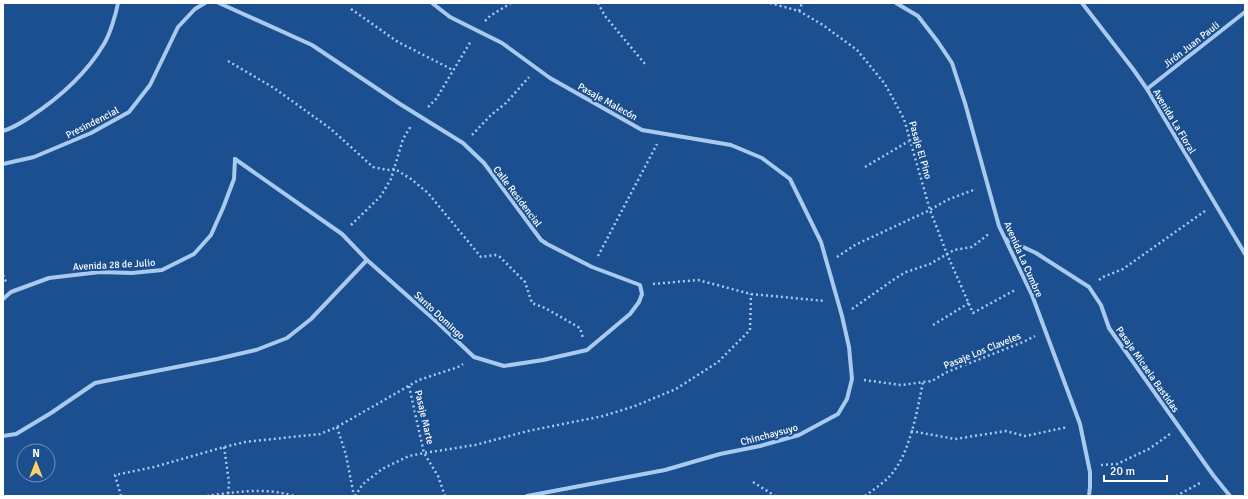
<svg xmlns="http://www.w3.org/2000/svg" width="1248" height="499" font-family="Signika,sans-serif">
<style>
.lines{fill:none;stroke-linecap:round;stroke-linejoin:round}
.path{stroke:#a9c9ee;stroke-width:2.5;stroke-dasharray:2 3;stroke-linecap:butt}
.street{stroke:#a9c9ee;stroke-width:4}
.labels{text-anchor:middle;stroke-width:4;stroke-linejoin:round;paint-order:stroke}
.street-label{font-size:10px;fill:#fff;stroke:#1b4f8f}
</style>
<rect width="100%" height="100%" fill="#1b4f8f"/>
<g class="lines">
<g class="path">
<polyline points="598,3 605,16 645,64"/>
<polyline points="770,3 799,11 823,25 857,50 885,84 904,119 930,210 947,254 973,313 1015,290"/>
<polyline points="351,9 398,42 453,70"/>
<polyline points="799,11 802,3"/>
<polyline points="485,21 490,16 511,3"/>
<polyline points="228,61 274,88 331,129 373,167 387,170 395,169 411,179 428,193 481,257 495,255 500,257 525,282 532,303 545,308 580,328 583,338"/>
<polyline points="428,107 436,99 471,41"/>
<polyline points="472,135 491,115 506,103 529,77"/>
<polyline points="865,167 909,141"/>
<polyline points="351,225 380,197 391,179 403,139 411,126"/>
<polyline points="598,256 657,144"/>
<polyline points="837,257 855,245 930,210 947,200 976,189"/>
<polyline points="3,275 6,282"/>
<polyline points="1099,280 1103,277 1123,269 1205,211"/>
<polyline points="653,284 698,280 751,294 825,301"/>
<polyline points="852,309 896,278 906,272 930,264 954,250 972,247 990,233"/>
<polyline points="933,325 969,303"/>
<polyline points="864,380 901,385 932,381 947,372 1023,342 1035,336"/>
<polyline points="409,386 424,453 438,476 445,496"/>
<polyline points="337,427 346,455 354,496"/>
<polyline points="911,431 955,439 1006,431 1025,436 1068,427"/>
<polyline points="224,447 229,482 228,496"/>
<polyline points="1101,465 1117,464 1149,449 1170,434"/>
<polyline points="753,482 775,496"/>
<polyline points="121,496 115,475 154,467 224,447 245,442 320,434 337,427 419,380 458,367 463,364"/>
<path d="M207 496C235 492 266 487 294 496"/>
<polyline points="355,496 363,484 382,469 409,456 424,453 475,445 528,431 603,416 635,406 676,389 718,362 750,330 751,294"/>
<path d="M865 496C873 490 882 484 889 477 910 455 917 411 923 382"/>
<polyline points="1176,496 1202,482"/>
</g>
<g class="street">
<polyline points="219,3 312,45 400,104 463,143 484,163 541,240 547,244 592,267 640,285 642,294 639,302 630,314 587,350 543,360 504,366 474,357 437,322 367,260 342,234 235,159"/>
<polyline points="432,3 450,17 502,43 550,78 642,130 731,145 762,158 790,179 821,242 842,316 849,347 852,379 847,399 838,414 799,435 760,446 720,454 665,470 527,496"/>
<polyline points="896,3 918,16 938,42 952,63 965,103 999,226 1032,295 1080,424 1090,472 1090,487 1089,496"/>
<polyline points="1082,3 1133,69 1147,89 1245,254"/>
<polyline points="1147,89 1245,12"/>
<path d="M3 131C13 128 21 123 30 117 59 98 86 74 104 44 110 34 116 14 118 3"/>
<polyline points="3,164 34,157 91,133 129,112 150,85 178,27 195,9 205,3"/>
<polyline points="1006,239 1036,253 1089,287 1101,305 1109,328 1179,427 1213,475 1230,496"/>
<polyline points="3,299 11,292 49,278 100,272 132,273 162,270 194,254 211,235 223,208 234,179 235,159"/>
<polyline points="3,436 16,434 51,413 95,383 217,359 256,350 287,338 311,319 367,260"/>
</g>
</g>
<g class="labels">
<g class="street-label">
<text transform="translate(1191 44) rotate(-38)" y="4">Jirón Juan Pauli</text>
<text transform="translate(608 101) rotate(29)" y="4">Pasaje Malecón</text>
<text transform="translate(1175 121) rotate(59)" y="4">Avenida La Floral</text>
<text transform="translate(92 122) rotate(-27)" y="4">Presindencial</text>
<text transform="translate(921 150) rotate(74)" y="4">Pasaje El Pino</text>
<text transform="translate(518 196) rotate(53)" y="4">Calle Residencial</text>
<text transform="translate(1024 259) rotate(66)" y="4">Avenida La Cumbre</text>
<text transform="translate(114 264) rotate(-3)" y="4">Avenida 28 de Julio</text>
<text transform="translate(440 315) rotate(43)" y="4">Santo Domingo</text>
<text transform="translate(982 350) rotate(-22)" y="4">Pasaje Los Claveles</text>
<text transform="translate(1148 369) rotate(55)" y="4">Pasaje Micaela Bastidas</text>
<text transform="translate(425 417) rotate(77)" y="4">Pasaje Marte</text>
<text transform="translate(769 434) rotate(-15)" y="4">Chinchaysuyo</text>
</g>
</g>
<rect width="1248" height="499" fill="none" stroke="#ffffff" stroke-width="8"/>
<g transform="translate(36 463)"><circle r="19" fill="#1b4f8f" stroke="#7695bc"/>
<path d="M0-3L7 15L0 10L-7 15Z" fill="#ffd166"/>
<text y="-6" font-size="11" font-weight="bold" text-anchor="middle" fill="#ffffff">N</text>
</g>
<path d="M1104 475v6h63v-6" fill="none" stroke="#ffffff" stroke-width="2"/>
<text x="1110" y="475" font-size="12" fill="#ffffff" stroke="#1b4f8f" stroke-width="3" paint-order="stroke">20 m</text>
</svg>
